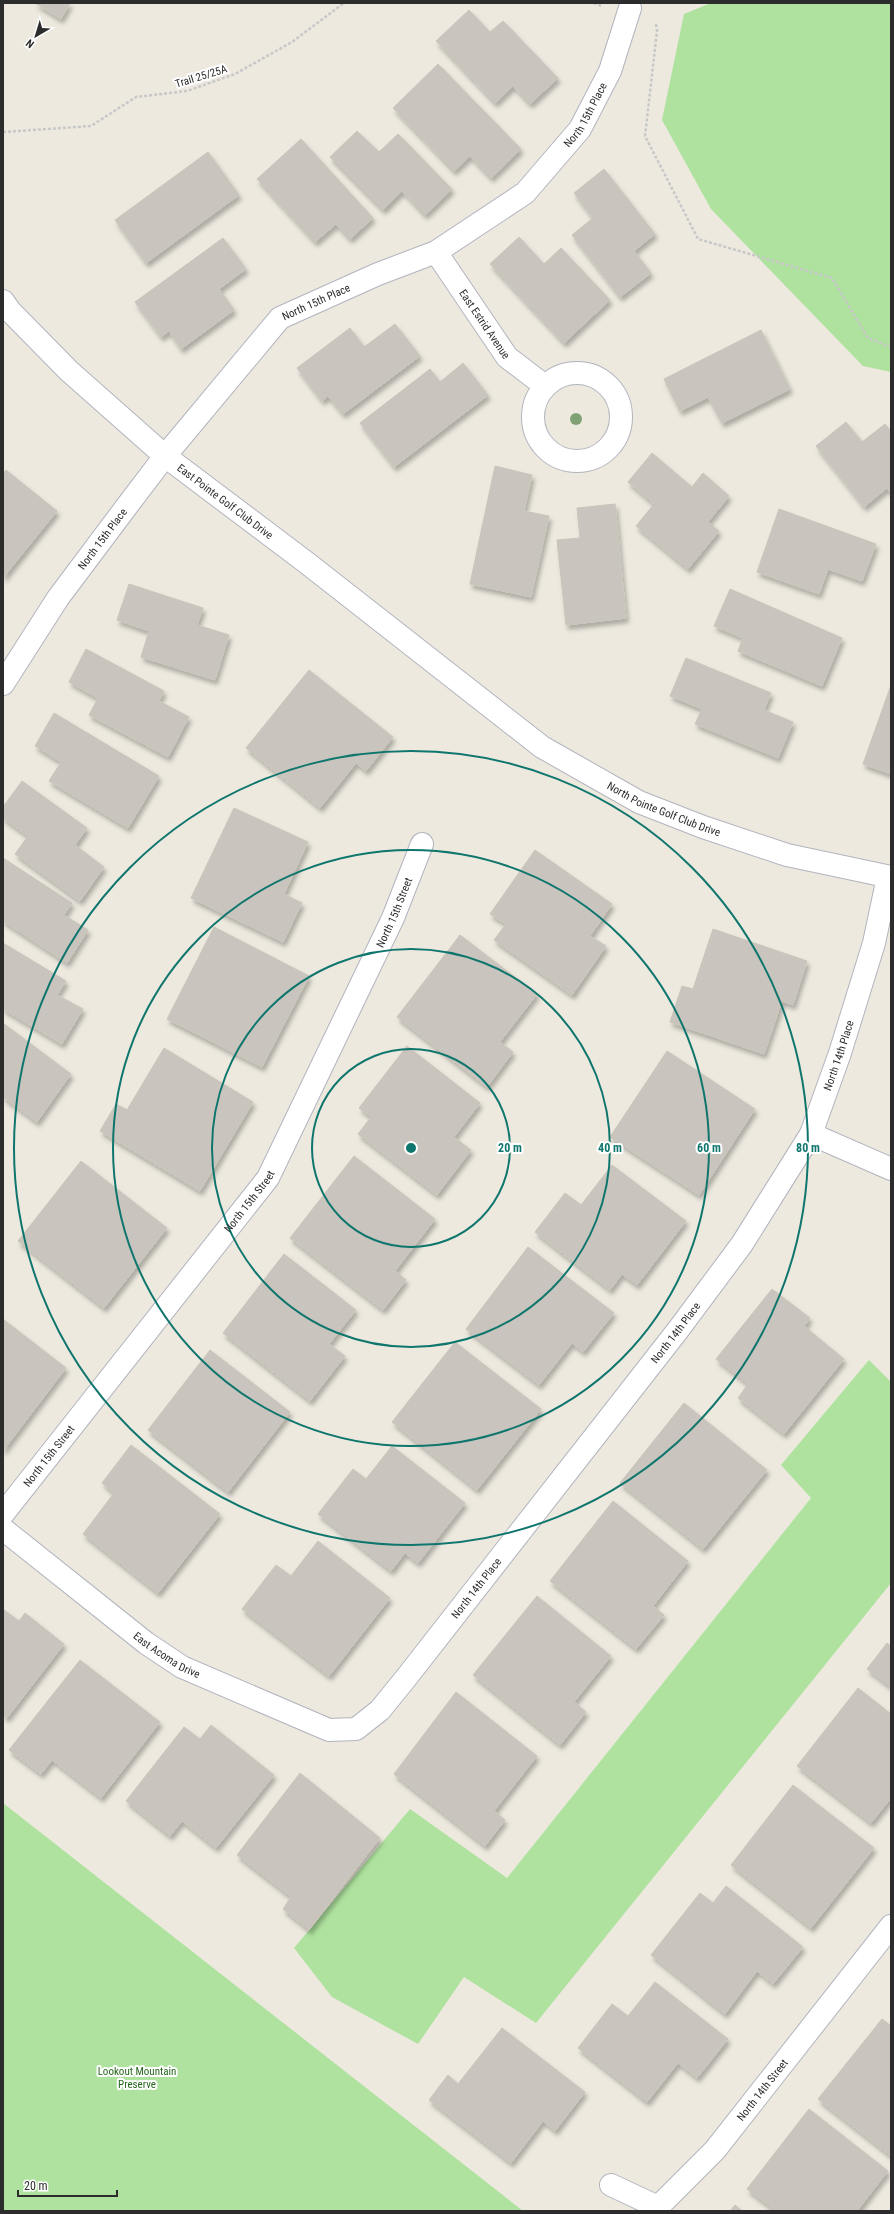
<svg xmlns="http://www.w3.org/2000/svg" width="894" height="2214" font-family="'Roboto Condensed',sans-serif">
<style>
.green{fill:#aee29e}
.building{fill:#c9c5be;stroke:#c9c5b9;filter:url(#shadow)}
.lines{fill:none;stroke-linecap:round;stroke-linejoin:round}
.street-casing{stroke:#b2b4bf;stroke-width:24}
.secondary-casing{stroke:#b2b4bf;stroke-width:24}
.path{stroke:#c8c8c8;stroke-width:2.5;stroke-dasharray:3 2;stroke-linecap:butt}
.street{stroke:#fff;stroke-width:22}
.secondary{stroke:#fff;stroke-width:22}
.tree{fill:#7fa274}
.ring{fill:none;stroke:#0f766e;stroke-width:2}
.labels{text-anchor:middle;stroke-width:4;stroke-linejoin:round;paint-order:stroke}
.street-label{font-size:11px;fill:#2c2c2c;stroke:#fff}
.park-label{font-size:11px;fill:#25681d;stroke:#fff}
.centre{fill:#0f766e;stroke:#fff;stroke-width:2}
.ring-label{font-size:12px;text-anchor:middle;font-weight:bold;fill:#0f766e;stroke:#fff;stroke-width:4;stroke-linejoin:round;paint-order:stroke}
</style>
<defs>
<filter id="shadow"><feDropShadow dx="2.5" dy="4.5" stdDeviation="2" flood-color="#0004"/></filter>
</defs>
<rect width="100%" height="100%" fill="#ede9df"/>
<g class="green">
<polygon points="711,3 891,3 891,372 863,366 711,209 662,120 684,14"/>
<polygon points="869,1360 891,1382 891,1583 536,2023 464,1977 418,2044 332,1997 294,1948 410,1809 507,1878 811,1498 781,1465"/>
<polygon points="3,1803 523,2211 3,2211"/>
</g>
<g class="building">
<polygon points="35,3 70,3 61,19"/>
<polygon points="469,10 490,32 503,21 558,78 530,104 513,86 495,103 436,41"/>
<polygon points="438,64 521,149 491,178 470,156 454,171 393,108"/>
<polygon points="357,131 379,152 398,134 452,189 425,215 402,191 383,210 330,157"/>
<polygon points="301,139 373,218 350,239 336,224 315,242 257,179"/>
<polygon points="208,152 239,195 146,263 115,220"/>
<polygon points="604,169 655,234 634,251 651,273 620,297 572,235 593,218 574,193"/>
<polygon points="519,237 544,264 561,248 610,300 564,343 490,264"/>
<polygon points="223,238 246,269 219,289 234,310 181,349 169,331 161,337 135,302"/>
<polygon points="395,324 420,356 343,414 328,396 322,401 297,368 350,328 364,347"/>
<polygon points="761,330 790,389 722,423 708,397 680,411 664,379"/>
<polygon points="463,363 488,395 394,467 360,423 430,369 440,382"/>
<polygon points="846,422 862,442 885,424 891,431 891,493 887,488 864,507 816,446"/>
<polygon points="652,453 692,487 703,473 729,496 708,522 719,531 688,569 636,526 654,504 628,482"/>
<polygon points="495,466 532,475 524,511 549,516 531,597 470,584"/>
<polygon points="6,470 57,511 3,578 3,474"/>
<polygon points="615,504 626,618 566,625 557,540 580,538 577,508"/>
<polygon points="779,509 876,544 862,581 828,569 819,594 757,572"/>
<polygon points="129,584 203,608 197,625 229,635 215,680 141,657 149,631 117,620"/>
<polygon points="730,589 842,638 822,686 738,651 743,638 714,626"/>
<polygon points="86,649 164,691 159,701 189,717 168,757 89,715 98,698 69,682"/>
<polygon points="686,658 771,693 764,710 793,722 778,758 695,724 702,709 670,696"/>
<polygon points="309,670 393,737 366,771 356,763 320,808 246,748"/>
<polygon points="891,685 891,774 863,764"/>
<polygon points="54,713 159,776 128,828 49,781 61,762 35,746"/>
<polygon points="22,781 87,828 75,845 104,867 80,901 15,854 28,836 3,818 3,807"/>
<polygon points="234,808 308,842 284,894 302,903 283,942 191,898"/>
<polygon points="535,850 612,904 590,936 606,946 572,995 494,940 506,924 490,914"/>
<polygon points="3,858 72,903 64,915 88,930 67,963 3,921"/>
<polygon points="214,927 309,976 262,1067 167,1019"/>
<polygon points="713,929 807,961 793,1005 782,1001 764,1054 670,1022 682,986 693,989"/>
<polygon points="460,935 537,994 500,1042 513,1052 487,1087 397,1017"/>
<polygon points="3,943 66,981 57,995 83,1009 62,1044 3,1009"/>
<polygon points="3,1023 71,1074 37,1122 3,1097"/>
<polygon points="407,1046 480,1103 454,1137 471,1150 437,1195 358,1134 371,1117 359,1108"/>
<polygon points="164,1048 253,1102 200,1191 100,1131 116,1104 127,1110"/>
<polygon points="667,1051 755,1109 699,1195 610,1137"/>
<polygon points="354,1156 435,1219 395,1271 406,1280 383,1310 290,1238"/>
<polygon points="81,1161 167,1228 104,1308 18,1241"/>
<polygon points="612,1165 686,1221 637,1285 622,1274 610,1290 535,1232 565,1193 581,1205"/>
<polygon points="528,1247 614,1313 583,1352 572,1343 539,1385 466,1329"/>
<polygon points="284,1254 356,1310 329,1344 345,1356 310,1401 223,1333"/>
<polygon points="772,1289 810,1318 804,1326 844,1359 784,1434 738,1398 748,1384 716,1359"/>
<polygon points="3,1319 66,1368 3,1451"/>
<polygon points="455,1342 541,1409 477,1490 392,1422"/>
<polygon points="210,1350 290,1412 228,1492 148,1430"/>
<polygon points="684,1403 767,1470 703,1549 620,1483"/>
<polygon points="131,1445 220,1514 158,1593 83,1534 114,1493 102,1483"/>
<polygon points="392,1446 465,1503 418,1563 405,1553 391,1571 318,1514 353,1469 366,1479"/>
<polygon points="613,1501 688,1561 653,1606 664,1615 636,1649 550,1581"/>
<polygon points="318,1541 390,1598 329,1676 242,1609 276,1565 291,1576"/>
<polygon points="537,1596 611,1656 574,1702 586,1712 560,1745 473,1675"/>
<polygon points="3,1609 19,1621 25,1613 64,1644 7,1718 3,1715"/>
<polygon points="887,1643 891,1646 891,1687 867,1669"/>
<polygon points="80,1660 160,1722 101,1798 52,1760 41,1774 9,1750"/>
<polygon points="858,1688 891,1714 891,1798 871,1823 797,1766"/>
<polygon points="456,1692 537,1756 494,1811 505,1820 485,1846 394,1774"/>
<polygon points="211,1725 274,1775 216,1848 182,1821 170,1836 126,1801 184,1727 200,1739"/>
<polygon points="300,1773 380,1838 309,1930 283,1909 291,1897 237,1855"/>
<polygon points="793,1785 874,1848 811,1928 731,1865"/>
<polygon points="726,1886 803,1947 773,1984 757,1971 725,2014 651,1955 700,1893 713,1903"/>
<polygon points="655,1982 728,2039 697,2078 678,2063 647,2102 578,2048 612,2004 628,2016"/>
<polygon points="882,2019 891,2026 891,2156 818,2099"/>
<polygon points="502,2028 585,2092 555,2131 543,2121 511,2163 429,2100 448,2075 458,2084"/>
<polygon points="809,2109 888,2171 857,2211 776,2211 747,2189"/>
<polygon points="735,2205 742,2211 730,2211"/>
</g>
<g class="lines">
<g class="street-casing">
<g id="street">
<path id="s1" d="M436 252 507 357 545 386"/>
<circle cx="577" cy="417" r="44"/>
<path id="s2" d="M3 684 58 598 130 502 165 456 280 318 378 274 436 252 525 193 580 129 610 71 630 8"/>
<polyline points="811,1134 891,1169"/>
<path id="s3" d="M3 1514 268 1178 393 918 422 844"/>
<path id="s4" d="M3 1529 146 1643 182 1667 329 1730 356 1729 380 1710 406 1678 678 1330 742 1244 811 1134 840 1053 874 943 888 877"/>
<path id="s5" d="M611 2185 658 2207 715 2150 891 1926"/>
</g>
</g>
<g class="secondary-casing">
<g id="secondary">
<path id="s6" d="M3 301 10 311 69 371 165 456 307 563 542 747 639 802 703 827 787 855 891 877"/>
</g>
</g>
<g class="path">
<polyline points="594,3 601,6"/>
<polyline points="656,24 657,31 645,136 698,239 832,278 868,338 891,347"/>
<polyline points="3,132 91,126 136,97 187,91 235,74 292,42 344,3"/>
</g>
<use href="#street" class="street"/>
<use href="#secondary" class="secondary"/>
</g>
<circle class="tree" cx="576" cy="419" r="6"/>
<g class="ring">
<circle cx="411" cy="1148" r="99"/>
<circle cx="411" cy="1148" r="199"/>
<circle cx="411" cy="1148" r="298"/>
<circle cx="411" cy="1148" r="397"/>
</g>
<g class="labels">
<g class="street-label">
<text transform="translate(201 76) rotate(-17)" y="4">Trail 25/25A</text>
<text dy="4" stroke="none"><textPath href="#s2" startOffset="835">North 15th Place</textPath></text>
<text dy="4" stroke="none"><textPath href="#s2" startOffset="499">North 15th Place</textPath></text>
<text dy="4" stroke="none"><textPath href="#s1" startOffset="87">East Estrid Avenue</textPath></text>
<text dy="4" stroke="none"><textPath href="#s6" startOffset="300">East Pointe Golf Club Drive</textPath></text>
<text dy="4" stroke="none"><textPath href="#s2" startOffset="176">North 15th Place</textPath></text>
<text dy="4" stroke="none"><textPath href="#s6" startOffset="838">North Pointe Golf Club Drive</textPath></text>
<text dy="4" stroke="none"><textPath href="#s3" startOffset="722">North 15th Street</textPath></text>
<text dy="4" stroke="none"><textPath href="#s4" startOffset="1247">North 14th Place</textPath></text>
<text dy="4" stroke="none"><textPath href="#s3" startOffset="398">North 15th Street</textPath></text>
<text dy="4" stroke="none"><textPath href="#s4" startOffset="923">North 14th Place</textPath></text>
<text dy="4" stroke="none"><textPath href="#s3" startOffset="74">North 15th Street</textPath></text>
<text dy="4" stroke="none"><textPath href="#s4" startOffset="599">North 14th Place</textPath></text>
<text dy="4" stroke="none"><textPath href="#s4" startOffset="207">East Acoma Drive</textPath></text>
<text dy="4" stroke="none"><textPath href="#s5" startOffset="209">North 14th Street</textPath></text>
</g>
<g class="park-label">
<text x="137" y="2075">Lookout Mountain<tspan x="137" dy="13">Preserve</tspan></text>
</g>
</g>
<circle cx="411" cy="1148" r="6" class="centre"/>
<g class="ring-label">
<text x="510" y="1152">20 m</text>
<text x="610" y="1152">40 m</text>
<text x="709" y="1152">60 m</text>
<text x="808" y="1152">80 m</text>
</g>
<rect width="894" height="2214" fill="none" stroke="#2c2c2c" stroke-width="8"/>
<g transform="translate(36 36) rotate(218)" stroke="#ffffff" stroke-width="3" paint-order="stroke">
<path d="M0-3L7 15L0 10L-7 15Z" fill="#2c2c2c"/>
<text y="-6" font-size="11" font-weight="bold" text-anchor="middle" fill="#2c2c2c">N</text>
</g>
<path d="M18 2190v6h99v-6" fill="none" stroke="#2c2c2c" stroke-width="2"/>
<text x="24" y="2190" font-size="12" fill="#2c2c2c" stroke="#ffffff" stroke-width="3" paint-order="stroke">20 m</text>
</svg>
